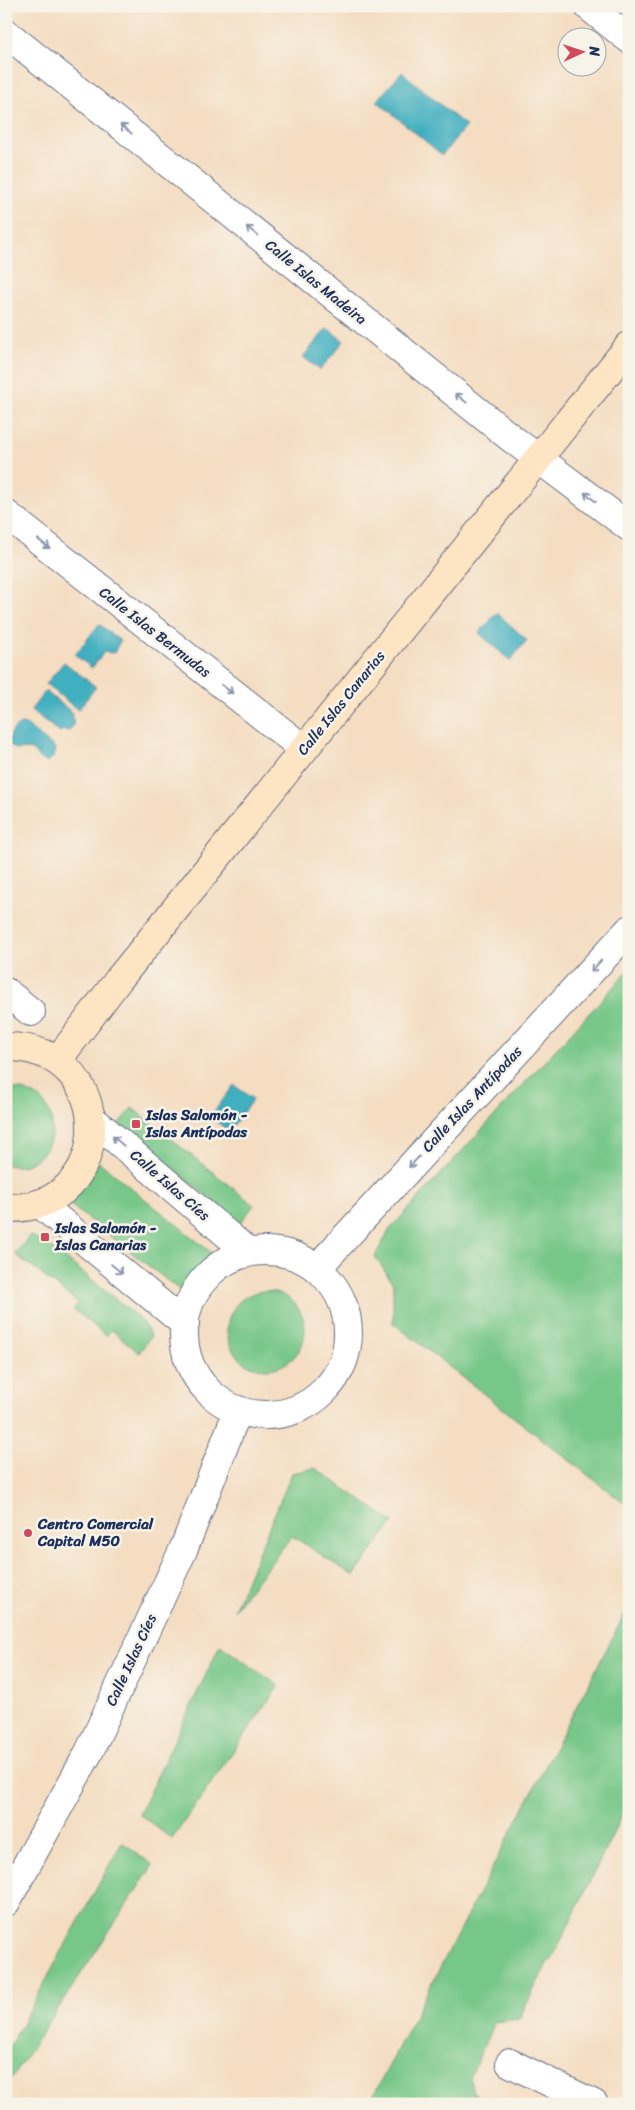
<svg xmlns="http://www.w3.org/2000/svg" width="635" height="2110" font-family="Sriracha,sans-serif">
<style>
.green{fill:#77c788;stroke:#497b73}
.water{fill:#41afbf;stroke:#2e6f8e}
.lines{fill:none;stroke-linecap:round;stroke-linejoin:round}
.street-casing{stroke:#676c81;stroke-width:30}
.secondary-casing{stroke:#676c81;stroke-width:30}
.street{stroke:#fff;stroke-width:28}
.secondary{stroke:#fde5c4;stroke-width:28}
.oneway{stroke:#8d97ae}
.poi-dot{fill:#d1495b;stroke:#f7f3e8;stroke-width:2}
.labels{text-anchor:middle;stroke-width:5;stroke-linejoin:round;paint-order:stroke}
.street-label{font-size:15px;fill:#1b2f5e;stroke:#f7f3e8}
.poi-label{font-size:15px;font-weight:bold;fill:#1b2f5e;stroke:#f7f3e8;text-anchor:start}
</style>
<rect width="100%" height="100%" fill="#f7f3e8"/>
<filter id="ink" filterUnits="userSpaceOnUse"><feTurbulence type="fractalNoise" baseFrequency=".02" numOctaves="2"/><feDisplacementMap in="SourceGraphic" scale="10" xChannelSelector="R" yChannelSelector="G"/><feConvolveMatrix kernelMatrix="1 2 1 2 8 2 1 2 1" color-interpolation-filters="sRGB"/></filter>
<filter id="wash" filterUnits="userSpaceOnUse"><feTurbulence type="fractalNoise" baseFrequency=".0096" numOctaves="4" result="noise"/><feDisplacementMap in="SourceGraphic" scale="20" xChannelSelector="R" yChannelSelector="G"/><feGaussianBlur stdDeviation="1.12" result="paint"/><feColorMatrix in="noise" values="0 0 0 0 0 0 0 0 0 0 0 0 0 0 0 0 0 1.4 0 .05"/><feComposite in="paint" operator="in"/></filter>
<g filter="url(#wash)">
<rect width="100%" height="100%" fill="#f4ddc1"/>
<g class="green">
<polygon points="629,970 629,1507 393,1323 393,1284 375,1256 390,1229"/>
<path d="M16 1089C74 1097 56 1177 6 1165V1090Z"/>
<polygon points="132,1108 254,1205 240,1223 118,1124"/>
<polygon points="99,1162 213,1254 199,1269 182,1292 69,1204 85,1186"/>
<polygon points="30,1235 59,1253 141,1320 151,1336 139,1353 112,1330 106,1336 73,1309 78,1303 15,1254"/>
<circle cx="266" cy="1330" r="39"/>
<polygon points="315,1468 393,1522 354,1576 292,1536 234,1610 292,1473"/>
<polygon points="629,1606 629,1801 551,1961 549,1960 519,2019 494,2022 470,2078 473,2093 484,2100 483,2104 369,2104"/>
<polygon points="220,1645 279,1686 172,1839 139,1814"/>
<polygon points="122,1842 153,1865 6,2087 6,2053"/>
</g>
<g class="water">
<polygon points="402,72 466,126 442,155 377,101"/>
<polygon points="327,328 344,341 320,370 303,357"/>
<polygon points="497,613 527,640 510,661 479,633"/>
<polygon points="99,624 120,641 114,653 104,652 92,668 75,655"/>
<polygon points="64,662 96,687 78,710 46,684"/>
<path d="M45 691 74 714 72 717C75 722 73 728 68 731L62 730 60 733 31 710Z"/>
<path d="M21 724 26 725 55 748C57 755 53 759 46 762L39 758 32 750C22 748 17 753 9 744 9 736 13 727 21 724Z"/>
<polygon points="234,1085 253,1099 229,1131 210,1117"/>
</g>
</g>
<g filter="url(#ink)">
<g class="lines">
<g class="street-casing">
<g id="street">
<polyline points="588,6 629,39"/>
<polyline points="6,33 511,438 629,527"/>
<polyline points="6,514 304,749"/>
<polyline points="6,992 31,1012"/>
<polyline points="92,1119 248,1252"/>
<polyline points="40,1204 185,1324"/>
<circle cx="266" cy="1333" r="82"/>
<polyline points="317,1268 629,930"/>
<polyline points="6,1902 89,1752 184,1548 238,1410"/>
<polyline points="510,2063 594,2104"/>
</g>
</g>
<g class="secondary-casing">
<g id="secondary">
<path d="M6 1047C120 1046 119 1212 6 1208"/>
<polyline points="57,1061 119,979 629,346"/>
</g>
</g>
<use href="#street" class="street"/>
<use href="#secondary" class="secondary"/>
</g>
<defs><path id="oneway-shaft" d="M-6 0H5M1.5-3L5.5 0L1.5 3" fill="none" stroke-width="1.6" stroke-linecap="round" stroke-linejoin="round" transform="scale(1.25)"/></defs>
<g class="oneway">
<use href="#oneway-shaft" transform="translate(126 129) rotate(-141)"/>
<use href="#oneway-shaft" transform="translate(252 231) rotate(-141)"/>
<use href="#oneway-shaft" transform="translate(461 398) rotate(-141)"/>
<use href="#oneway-shaft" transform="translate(590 497) rotate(-142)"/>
<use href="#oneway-shaft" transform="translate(44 544) rotate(38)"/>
<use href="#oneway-shaft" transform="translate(227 689) rotate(38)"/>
<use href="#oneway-shaft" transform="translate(596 966) rotate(133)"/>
<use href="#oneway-shaft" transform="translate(118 1141) rotate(-140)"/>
<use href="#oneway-shaft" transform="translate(414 1162) rotate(133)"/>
<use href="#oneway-shaft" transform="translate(117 1269) rotate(39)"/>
</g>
</g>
<g class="poi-dot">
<rect x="131" y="1119" width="10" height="10" rx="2.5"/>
<rect x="40" y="1232" width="10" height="10" rx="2.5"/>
<circle cx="28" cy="1533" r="5"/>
</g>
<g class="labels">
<g class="street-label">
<text transform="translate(316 282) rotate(39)" y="5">Calle Islas Madeira</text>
<text transform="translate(155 632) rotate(38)" y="5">Calle Islas Bermudas</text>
<text transform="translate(341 703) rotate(-51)" y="5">Calle Islas Canarias</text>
<text transform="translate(472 1099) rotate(-47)" y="5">Calle Islas Antípodas</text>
<text transform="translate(170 1185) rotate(41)" y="5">Calle Islas Cíes</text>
<text transform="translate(131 1660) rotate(-65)" y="5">Calle Islas Cíes</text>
</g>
<g class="poi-label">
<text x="146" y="1120">Islas Salomón -<tspan x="146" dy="17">Islas Antípodas</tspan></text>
<text x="55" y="1233">Islas Salomón -<tspan x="55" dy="17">Islas Canarias</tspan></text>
<text x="38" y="1529">Centro Comercial<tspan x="38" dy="17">Capital M50</tspan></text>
</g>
</g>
<rect width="635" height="2110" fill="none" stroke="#f7f3e8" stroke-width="25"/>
<g transform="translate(582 52) rotate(87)"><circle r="24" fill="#f7f3e8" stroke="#9fa5b1"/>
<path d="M0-4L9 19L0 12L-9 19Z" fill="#d1495b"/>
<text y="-8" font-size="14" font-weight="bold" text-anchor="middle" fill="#1b2f5e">N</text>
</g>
</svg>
